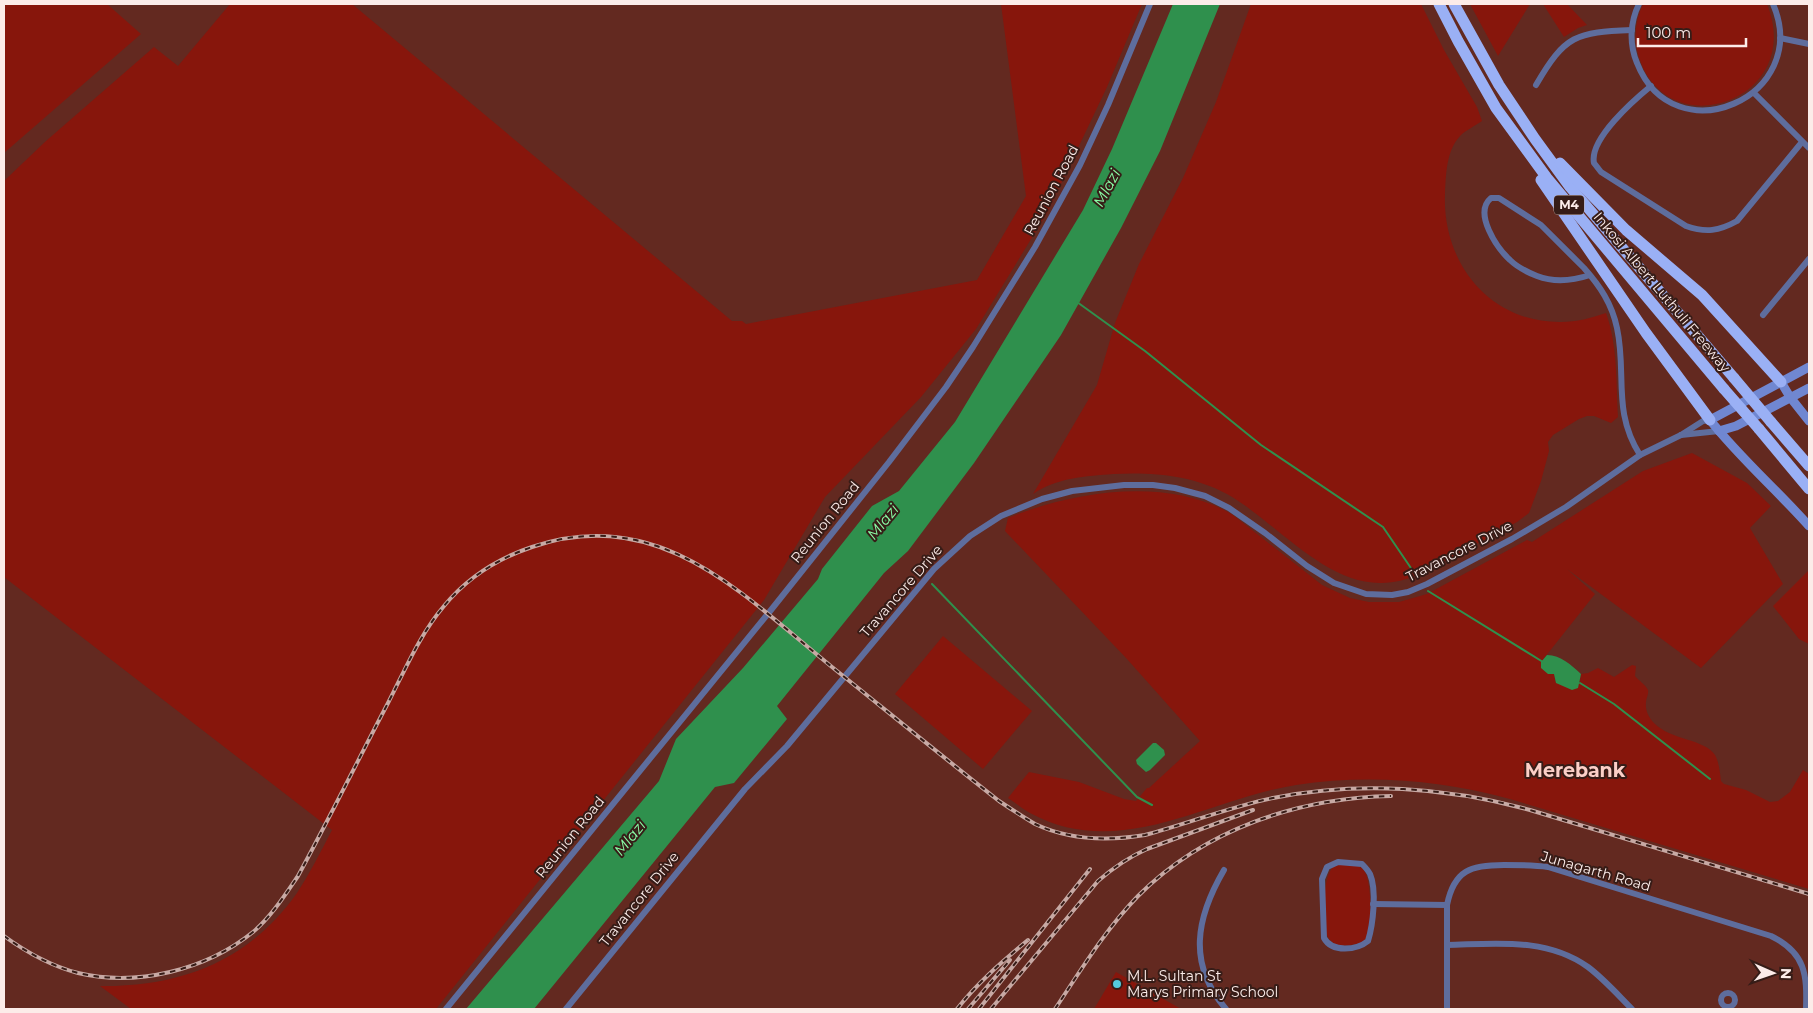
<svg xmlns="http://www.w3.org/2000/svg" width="1813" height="1013" font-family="Montserrat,sans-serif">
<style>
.green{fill:#87160c}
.water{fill:#2f904d}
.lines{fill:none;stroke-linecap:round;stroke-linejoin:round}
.stream{stroke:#2f904d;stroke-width:2}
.street{stroke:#5e6d9d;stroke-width:6}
.secondary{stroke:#7087d1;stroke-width:9}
.highway{stroke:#9ab0f5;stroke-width:11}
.rail-casing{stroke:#c7a9a4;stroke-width:4}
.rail{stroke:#361c17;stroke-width:2;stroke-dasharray:5.5;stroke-linecap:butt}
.highway-bridge{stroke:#9ab0f5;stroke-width:11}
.poi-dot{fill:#54cadd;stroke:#361c17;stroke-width:2}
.labels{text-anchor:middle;stroke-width:4;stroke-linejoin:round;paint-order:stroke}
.shield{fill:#361c17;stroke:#c1aeaa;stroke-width:1}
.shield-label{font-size:12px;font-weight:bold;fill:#fcece9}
.street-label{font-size:14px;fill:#fcece9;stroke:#361c17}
.poi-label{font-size:14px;fill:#fcece9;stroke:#361c17;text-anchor:start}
.water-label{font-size:15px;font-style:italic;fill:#8afda6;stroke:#361c17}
.district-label{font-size:19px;font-weight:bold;fill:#fccfc7;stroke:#361c17}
</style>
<rect width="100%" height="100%" fill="#632920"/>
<g class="green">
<polygon points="4,4 107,4 141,34 4,153"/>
<path d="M230 4H352L732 321H742L746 324 977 280 1026 196 1001 4H1142L1107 87 1047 213 976 329 921 397 825 497 764 600 436 1009H131L100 986C181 987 249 961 297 893 310 873 321 851 332 830L4 577V181L46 141 154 47 178 66Z"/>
<path d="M1251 4H1421L1444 50 1477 107 1482 121C1475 126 1466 130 1460 136 1446 151 1446 175 1445 194 1442 263 1490 323 1561 322 1577 322 1591 318 1606 313 1618 346 1616 383 1618 417L1611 423 1594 416H1587L1579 419 1553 435 1548 442 1549 451 1541 481 1529 513 1517 522C1497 533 1477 544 1457 554 1433 568 1409 583 1381 583 1324 584 1275 521 1227 494 1192 475 1152 472 1113 474 1087 476 1055 478 1033 494L1097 385 1115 323 1139 264 1183 178 1216 102Z"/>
<polygon points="1470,4 1530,4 1498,56"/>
<polygon points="1543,4 1567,4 1587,25 1578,28 1564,37"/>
<path d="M1643 4H1767C1805 98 1674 146 1641 63 1633 43 1634 23 1643 4Z"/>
<path d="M1692 453 1747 483 1771 506 1750 528 1783 584 1701 668 1567 569 1595 594 1541 662 1554 674 1556 683H1580L1581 674 1588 673 1598 668 1614 677 1632 665 1636 666 1635 676C1638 680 1646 685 1648 690 1649 694 1646 698 1646 702 1645 709 1648 717 1654 723 1670 740 1705 739 1715 755 1719 762 1720 773 1721 781L1724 784 1746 790 1770 802 1778 801 1790 792 1803 770 1809 774V889L1510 799C1440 780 1368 774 1296 785 1207 799 1120 862 1030 813 1022 809 1016 803 1008 798L1029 772 1079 782 1124 799 1136 801 1147 788H1149L1200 741 1127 659 1005 531 1008 518C1074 491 1169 476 1233 515L1322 585 1350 598 1369 602H1399L1427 594 1527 540 1532 542 1643 471Z"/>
<polygon points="1809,570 1809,644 1799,639 1773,606"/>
<polygon points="943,636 1032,711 983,769 895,694"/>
<path d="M1335 865C1343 864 1355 863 1362 868 1372 876 1372 922 1368 934 1367 938 1364 941 1361 943 1346 946 1333 950 1326 933 1326 915 1320 877 1335 865Z"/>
<polygon points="1116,972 1181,1009 1094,1009"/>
</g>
<g class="water">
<polygon points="1173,4 1220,4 1160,151 1121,228 1061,335 974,463 908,551 884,573 777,706 787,719 734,783 715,787 534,1009 466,1009 659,781 676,739 743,668 818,579 822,569 872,506 899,491 955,422 1083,210 1112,149"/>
<path d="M1547 655C1561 655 1571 665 1581 674L1578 688 1572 690 1556 683 1554 674H1548L1541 668V662Z"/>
<polygon points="1153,743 1156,743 1164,750 1165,755 1150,770 1146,772 1137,764 1136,760"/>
</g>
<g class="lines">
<g class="stream">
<polyline points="1077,302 1145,351 1261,445 1383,527 1415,574"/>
<polyline points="932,584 1137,797 1152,805"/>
<polyline points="1428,591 1543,662"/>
<polyline points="1580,683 1614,704 1710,779"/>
</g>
<g class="street">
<path d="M1639 4C1630 22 1629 44 1637 63 1674 157 1813 97 1773 4"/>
<polyline points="1780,38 1809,44"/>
<path d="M1536 85C1565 35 1576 32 1632 30"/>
<path d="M1651 86C1634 100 1589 139 1594 163L1601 172 1686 226C1706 233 1719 231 1737 221L1802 142"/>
<polyline points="1754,93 1809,148"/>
<path d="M1590 275C1572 281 1555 283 1537 276 1527 272 1517 267 1510 260 1497 248 1473 213 1491 198H1499L1541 225 1584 268C1600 286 1612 304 1617 328 1627 374 1612 411 1640 455"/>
<polyline points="1763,315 1809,259"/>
<polyline points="1681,435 1719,431"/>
<path d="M1338 862 1362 864C1365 867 1368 870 1370 874 1377 890 1373 925 1368 941 1357 950 1332 953 1324 938L1322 879 1327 867Z"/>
<path d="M1224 870C1196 918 1187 964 1226 1009"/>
<polyline points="1373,904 1447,905"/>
<path d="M1447 945C1495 944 1546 937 1588 967 1604 979 1618 995 1632 1009"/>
<circle cx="1728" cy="1000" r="7"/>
<polyline points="446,1009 771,610 889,462 946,387 973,347 1035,247 1080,165 1108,105 1150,4"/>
<polyline points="566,1009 745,789 787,746 934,569 970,536 1001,516 1042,499 1072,491 1124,485 1153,485 1175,488 1205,496 1229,508 1265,533 1307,566 1334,583 1366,594 1392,595 1408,592 1427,584 1512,539 1566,507 1640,455 1681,435 1703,421 1710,420"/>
<path d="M1447 1009V905C1454 870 1471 865 1504 865 1519 865 1533 865 1548 867L1771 936C1806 953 1807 975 1806 1009"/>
</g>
<g class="secondary">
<path d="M1809 367 1710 420C1740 458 1777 490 1809 526"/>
<polyline points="1781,382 1790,397 1809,421"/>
<polyline points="1719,431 1736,426 1809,388"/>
</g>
<g class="highway">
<polyline points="1439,4 1458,41 1496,108 1547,178 1724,389"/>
<polyline points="1454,4 1499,85 1535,139 1570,187 1734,378"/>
<polyline points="1560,163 1626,230 1702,295 1781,382"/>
<polyline points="1541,180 1646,333 1710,420"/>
<polyline points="1771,422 1809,466"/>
<polyline points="1759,429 1809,489"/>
</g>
<g class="rail-casing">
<g id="rail">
<path d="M4 936C26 952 51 966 78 973 137 987 206 970 253 932 271 917 285 895 298 876 329 819 358 760 388 703 405 670 420 634 444 606 467 578 499 558 532 547 659 504 742 594 832 667 888 712 943 757 999 801 1011 809 1023 817 1035 824 1069 840 1109 841 1145 835 1187 824 1229 807 1273 798 1358 781 1447 787 1530 810L1809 894"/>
<path d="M957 1009C978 982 1002 962 1028 940"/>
<polyline points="968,1009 1010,960"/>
<polyline points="979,1009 1090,869"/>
<path d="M991 1009 1098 881C1113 868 1129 857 1147 849L1253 810"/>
<path d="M1055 1009C1081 970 1105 930 1138 896 1205 829 1298 798 1391 796"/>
</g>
</g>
<use href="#rail" class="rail"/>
<g class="highway-bridge">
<polyline points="1734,378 1771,422"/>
<polyline points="1724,389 1759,429"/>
</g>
</g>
<circle class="poi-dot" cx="1117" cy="984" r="5"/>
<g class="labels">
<rect class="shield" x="1554" y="195.5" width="30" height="19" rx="4"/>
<g class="shield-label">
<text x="1569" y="209">M4</text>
</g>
<g class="street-label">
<text transform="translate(1051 190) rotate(-62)" y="5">Reunion Road</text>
<text transform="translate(1662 292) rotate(50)" y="5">Inkosi Albert Luthuli Freeway</text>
<text transform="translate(825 522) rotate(-51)" y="5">Reunion Road</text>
<text transform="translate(1459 551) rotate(-27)" y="5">Travancore Drive</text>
<text transform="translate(901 591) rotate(-49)" y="5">Travancore Drive</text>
<text transform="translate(570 837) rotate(-51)" y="5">Reunion Road</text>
<text transform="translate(1596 871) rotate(16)" y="5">Junagarth Road</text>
<text transform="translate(639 899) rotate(-51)" y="5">Travancore Drive</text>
</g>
<g class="poi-label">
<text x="1127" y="981">M.L. Sultan St<tspan x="1127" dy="16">Marys Primary School</tspan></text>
</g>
<g class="water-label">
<text transform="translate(1107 188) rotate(-62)" y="5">Mlazi</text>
<text transform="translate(883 522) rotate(-51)" y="5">Mlazi</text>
<text transform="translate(630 838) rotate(-51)" y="5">Mlazi</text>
</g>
<g class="district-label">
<text x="1575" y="777">Merebank</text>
</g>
</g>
<rect width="1813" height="1013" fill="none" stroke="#fcece9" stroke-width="10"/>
<g transform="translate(1773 973) rotate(92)" stroke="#361c17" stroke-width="4" paint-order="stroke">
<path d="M0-4L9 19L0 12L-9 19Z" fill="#fcece9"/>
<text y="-8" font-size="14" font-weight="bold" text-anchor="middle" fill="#fcece9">N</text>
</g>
<path d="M1638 38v8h108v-8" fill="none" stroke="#fcece9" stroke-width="2.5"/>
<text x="1646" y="38" font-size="15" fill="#fcece9" stroke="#361c17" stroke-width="4" paint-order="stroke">100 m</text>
</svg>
